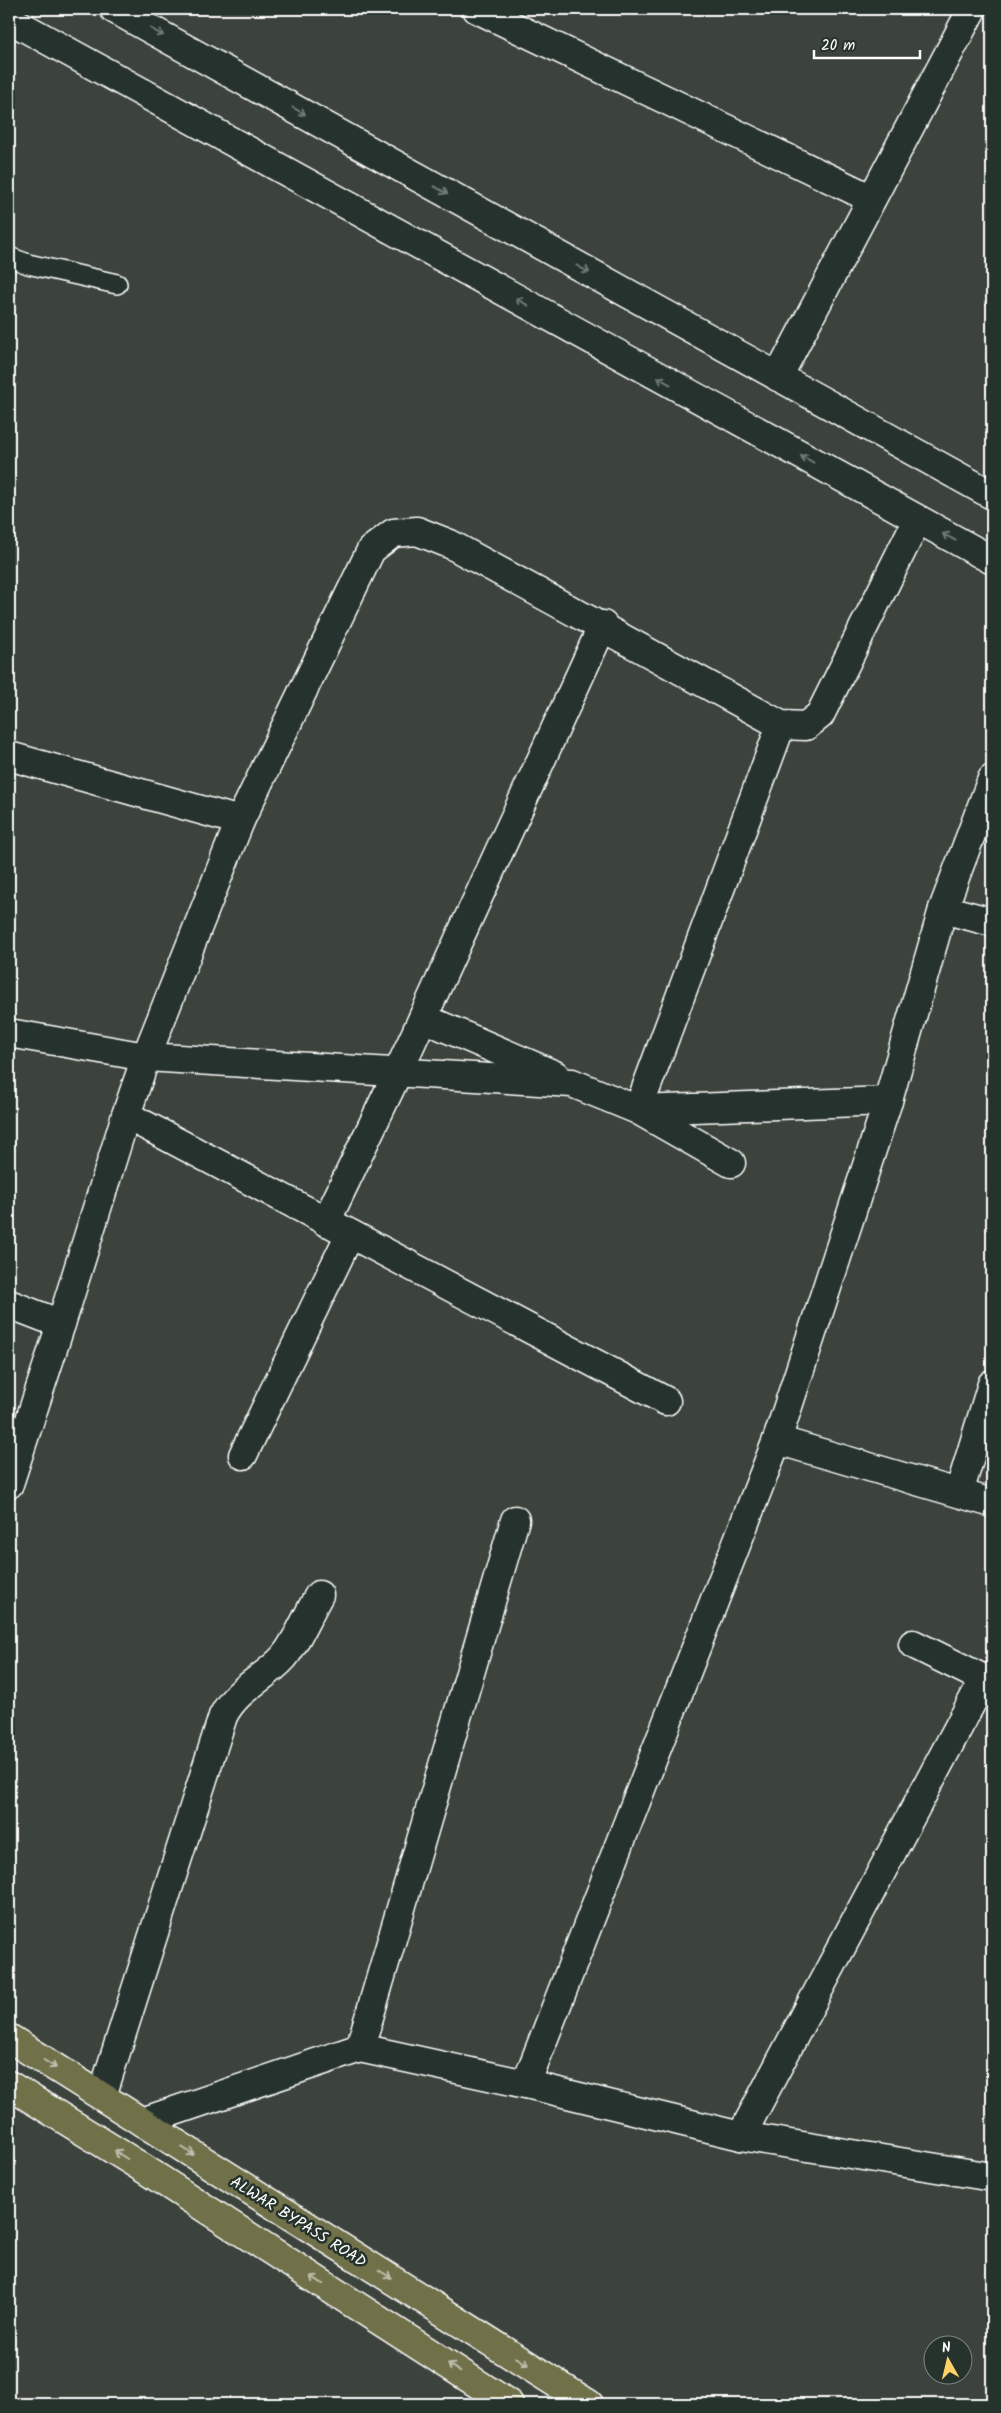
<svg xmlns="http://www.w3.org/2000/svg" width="1001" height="2413" font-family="Kalam,sans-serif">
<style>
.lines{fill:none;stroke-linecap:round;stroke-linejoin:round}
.lane-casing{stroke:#fff;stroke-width:22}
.street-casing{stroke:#fff;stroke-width:31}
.primary-casing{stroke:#fff;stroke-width:31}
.lane{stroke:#26332d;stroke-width:19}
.street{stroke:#26332d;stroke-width:28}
.primary{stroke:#6f704a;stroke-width:28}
.oneway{stroke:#727a76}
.oneway2{stroke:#bebfae}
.labels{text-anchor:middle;stroke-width:5;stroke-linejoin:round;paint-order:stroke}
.street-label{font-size:16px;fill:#fff;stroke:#26332d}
</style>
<rect width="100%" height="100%" fill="#3c423c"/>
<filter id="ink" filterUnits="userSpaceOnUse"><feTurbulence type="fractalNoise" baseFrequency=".02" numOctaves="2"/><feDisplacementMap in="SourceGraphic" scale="10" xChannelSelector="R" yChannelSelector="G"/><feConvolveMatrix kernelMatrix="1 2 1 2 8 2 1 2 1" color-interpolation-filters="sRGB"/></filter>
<g filter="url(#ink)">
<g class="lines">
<g class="lane-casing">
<polyline id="lane" points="9,257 28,264 117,284"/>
</g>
<g class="street-casing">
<g id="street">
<polyline points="114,9 992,495"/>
<polyline points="477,9 870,198"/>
<polyline points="9,19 992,560"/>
<polyline points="778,377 972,9"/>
<polyline points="9,756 240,821"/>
<polyline points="943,909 992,922"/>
<polyline points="423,1018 555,1075"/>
<polyline points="9,1033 146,1057 572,1083 638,1110 888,1101"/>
<polyline points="126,1115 666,1401"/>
<polyline points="731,1163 638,1110 781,725"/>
<polyline points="326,1222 398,1072 603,625"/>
<polyline points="9,1304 61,1324 9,1484"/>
<polyline points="61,1324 126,1115 146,1057 240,821 371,550 393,533 417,531 450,544 781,725 806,726 820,715 917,520"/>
<polyline points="777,1440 992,1503"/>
<polyline points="243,1455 350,1234"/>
<polyline points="959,1493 992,1384"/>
<polyline points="913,1644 992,1683"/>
<polyline points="360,2048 515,1520"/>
<polyline points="526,2084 777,1440 888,1101 943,909 992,779"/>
<path d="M102 2096 223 1716C237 1688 263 1680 284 1657 297 1641 308 1614 319 1595"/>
<polyline points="142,2122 360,2048 526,2084 741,2136 992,2177"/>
<polyline points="741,2136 984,1679"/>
</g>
</g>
<g class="primary-casing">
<g id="primary">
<polyline points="9,2038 589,2404"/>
<polyline points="9,2085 138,2165 509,2404"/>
</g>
</g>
<use href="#lane" class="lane"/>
<use href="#street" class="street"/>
<use href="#primary" class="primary"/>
</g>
<defs><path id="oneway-shaft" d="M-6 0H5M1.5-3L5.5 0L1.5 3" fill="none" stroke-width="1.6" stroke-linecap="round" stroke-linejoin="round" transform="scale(1.25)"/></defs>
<g class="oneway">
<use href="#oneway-shaft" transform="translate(157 32) rotate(29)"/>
<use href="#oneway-shaft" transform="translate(299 111) rotate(29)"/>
<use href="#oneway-shaft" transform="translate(441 190) rotate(29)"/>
<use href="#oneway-shaft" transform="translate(583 269) rotate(29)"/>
<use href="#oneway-shaft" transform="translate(522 302) rotate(-151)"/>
<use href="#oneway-shaft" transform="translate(664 381) rotate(-151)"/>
<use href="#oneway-shaft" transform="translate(807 459) rotate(-151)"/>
<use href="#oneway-shaft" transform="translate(949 537) rotate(-152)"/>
</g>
<g class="oneway2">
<use href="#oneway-shaft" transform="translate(50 2064) rotate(32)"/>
<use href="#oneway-shaft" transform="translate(188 2151) rotate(32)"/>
<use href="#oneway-shaft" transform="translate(121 2155) rotate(-148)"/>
<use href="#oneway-shaft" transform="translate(385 2274) rotate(32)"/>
<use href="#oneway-shaft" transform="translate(317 2280) rotate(-147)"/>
<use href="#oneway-shaft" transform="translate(522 2361) rotate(32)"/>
<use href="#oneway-shaft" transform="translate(454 2368) rotate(-147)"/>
</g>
</g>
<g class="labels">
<g class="street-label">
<text transform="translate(299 2221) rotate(32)" y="6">ALWAR BYPASS ROAD</text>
</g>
</g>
<rect width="1001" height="2413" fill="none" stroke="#26332d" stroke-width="30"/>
<rect x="15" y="15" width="971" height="2383" fill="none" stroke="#fff" stroke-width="2" filter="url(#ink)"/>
<g transform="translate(948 2360) rotate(352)"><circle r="24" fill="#26332d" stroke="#7d8581"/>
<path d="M0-4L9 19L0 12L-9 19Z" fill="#ffd166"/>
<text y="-8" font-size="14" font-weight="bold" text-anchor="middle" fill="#ffffff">N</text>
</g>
<path d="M814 50v8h106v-8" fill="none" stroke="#ffffff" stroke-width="2.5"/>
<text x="821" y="50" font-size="15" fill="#ffffff" stroke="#26332d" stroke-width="4" paint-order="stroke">20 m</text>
</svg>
